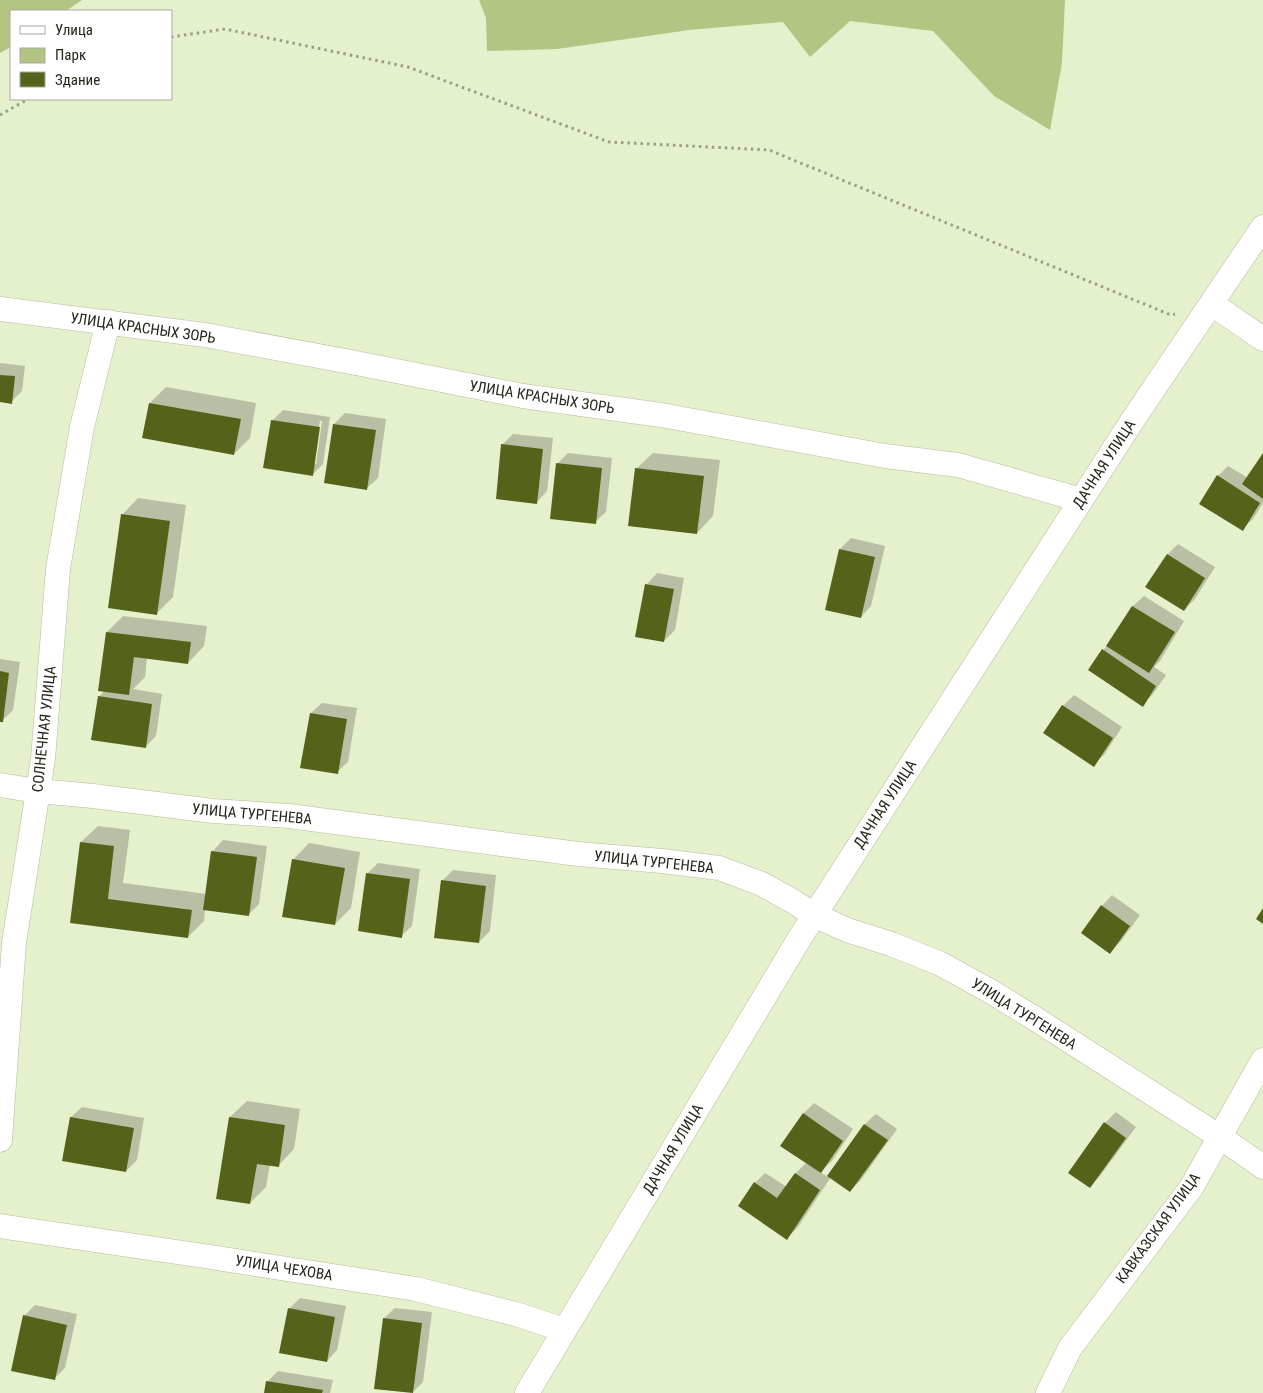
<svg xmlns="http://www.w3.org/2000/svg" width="1263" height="1393" font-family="'Roboto Condensed',sans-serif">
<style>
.green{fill:#b2c583}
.shadow{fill:#0003;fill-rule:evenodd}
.building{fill:#53641a}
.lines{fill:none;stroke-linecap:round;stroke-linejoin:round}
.street-casing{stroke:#b3bd9b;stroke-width:25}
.path{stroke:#98a085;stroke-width:3;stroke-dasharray:2.5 4;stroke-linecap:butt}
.street{stroke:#fff;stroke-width:24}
.labels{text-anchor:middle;stroke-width:5;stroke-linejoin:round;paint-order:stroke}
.street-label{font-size:15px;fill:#24271a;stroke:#fff}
</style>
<rect width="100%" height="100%" fill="#e5f0cd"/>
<g class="green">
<polygon points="0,0 82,0 66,11 11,11 11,47 0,53"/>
<polygon points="479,0 1065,0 1062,63 1050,130 994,96 933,31 850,21 810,57 783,22 689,30 557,49 487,51 486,18"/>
</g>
<g class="shadow">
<polygon points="0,363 25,366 22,391 11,402 0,401"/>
<polygon points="166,387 256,403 250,438 234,454 150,403"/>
<path d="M283 410 330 417 323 464 312 475 272 421ZM320 421H322L316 464H313Z"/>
<polygon points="345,413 386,419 378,478 367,488 325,482 334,424"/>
<polygon points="513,434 553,438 547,491 537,502 502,445"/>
<polygon points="568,453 612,458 606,512 595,522 557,464"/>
<polygon points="653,453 720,460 713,516 697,533 636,469"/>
<polygon points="1263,455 1263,503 1253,519 1242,529 1218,476 1228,466 1248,478"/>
<polygon points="138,498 186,505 173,597 157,613 122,515"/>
<polygon points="851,538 885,546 871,606 861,617 827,609 840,549"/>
<polygon points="1178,544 1215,567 1195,599 1184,610 1147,587 1168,554"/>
<polygon points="657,573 684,578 675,630 664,641 637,636 647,584"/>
<polygon points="1144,596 1184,621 1160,661 1154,667 1166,675 1153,694 1142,705 1103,650 1110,643 1133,606"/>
<polygon points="123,616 207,626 204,646 188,663 147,657 145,677 133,689 162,694 156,736 145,747 99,697 105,690 100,690 107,632"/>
<polygon points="0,659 20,662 13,710 2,721 0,721"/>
<polygon points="1074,695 1122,727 1104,755 1093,765 1045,733 1063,706"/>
<polygon points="322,703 357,708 348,762 337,772 311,713"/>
<polygon points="98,826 130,830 123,883 207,894 213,851 223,840 267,846 259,904 248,915 205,909 204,921 188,937 71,922 81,842"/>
<polygon points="309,843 360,852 351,908 335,924 293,860"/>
<polygon points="378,863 420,869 412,926 401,936 367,874"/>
<polygon points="453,870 496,875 490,931 479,942 442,881"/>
<polygon points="1112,895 1140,915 1121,941 1110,952 1102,906"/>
<polygon points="247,1101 300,1109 294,1149 278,1166 270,1164 266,1187 250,1203 230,1117"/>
<polygon points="814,1103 853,1129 832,1161 820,1172 828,1177 865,1124 876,1114 897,1129 861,1180 850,1191 831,1177 798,1227 787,1238 755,1183 765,1173 787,1187 796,1173 807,1162 782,1145 804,1113"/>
<polygon points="82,1107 144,1118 137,1160 126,1171 71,1117"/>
<polygon points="1116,1112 1136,1127 1100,1176 1090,1187 1105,1123"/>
<polygon points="300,1298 346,1306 337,1350 327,1361 289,1309"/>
<polygon points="35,1305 77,1314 65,1368 54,1379 24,1316"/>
<polygon points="395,1308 432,1312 423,1382 413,1392 384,1318"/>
<polygon points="278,1371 333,1380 330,1393 266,1393 268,1381"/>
</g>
<g class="building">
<polygon points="0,375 15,376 12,404 0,402"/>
<polygon points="149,403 241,419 234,455 142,438"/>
<polygon points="271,420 320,427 313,476 263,468"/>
<polygon points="333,424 376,430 367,490 324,483"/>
<polygon points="501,444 543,449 537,504 496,499"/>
<polygon points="1263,453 1263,499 1242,484"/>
<polygon points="556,463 602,468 596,524 550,519"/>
<polygon points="635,468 704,476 697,534 628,526"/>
<polygon points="1217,475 1260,503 1243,531 1199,504"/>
<polygon points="121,514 170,521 157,615 108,608"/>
<polygon points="839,549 875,557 861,618 825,610"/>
<polygon points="1167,554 1205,578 1184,611 1145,587"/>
<polygon points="645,584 674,589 664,642 635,637"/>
<polygon points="1132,606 1175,632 1149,673 1106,646"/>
<polygon points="106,632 191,642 188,664 134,657 129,695 98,691"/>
<polygon points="1102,649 1156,686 1143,707 1088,670"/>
<polygon points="0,671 9,673 3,722 0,722"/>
<polygon points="98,696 152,704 146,748 91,740"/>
<polygon points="1062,705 1113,738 1094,767 1043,733"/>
<polygon points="310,713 347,719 338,774 300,768"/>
<polygon points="80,842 114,846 108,899 192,910 188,938 70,923"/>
<polygon points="211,851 257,857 249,916 203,910"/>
<polygon points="292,859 345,868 335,925 282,917"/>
<polygon points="366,873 410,879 402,938 358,931"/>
<polygon points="441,880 486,886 479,943 434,938"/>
<polygon points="1101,905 1130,926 1110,954 1081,933"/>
<polygon points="1263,908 1263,924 1256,919"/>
<polygon points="803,1113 843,1141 821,1173 780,1146"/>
<polygon points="70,1117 134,1128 126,1172 62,1161"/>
<polygon points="229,1117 285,1125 279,1167 257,1164 250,1204 216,1199"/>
<polygon points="1104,1122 1126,1138 1090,1188 1068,1173"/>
<polygon points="864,1124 888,1140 850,1192 827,1176"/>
<polygon points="795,1173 820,1190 787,1240 738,1206 754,1182 777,1198"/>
<polygon points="288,1308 335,1317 327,1362 279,1353"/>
<polygon points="23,1315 67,1325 55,1380 11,1371"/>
<polygon points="383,1318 422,1323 413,1393 374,1389"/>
<polygon points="266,1381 323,1390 322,1393 264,1393"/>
</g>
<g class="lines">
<g class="street-casing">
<g id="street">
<polyline points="1212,304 1263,339"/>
<polyline points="0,309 205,335 356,363 523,396 661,415 885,456 958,465 1081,500"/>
<polyline points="0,785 38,791 93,796 213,811 289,816 578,854 662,861 719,868 762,884 794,902 814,915 847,930 891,944 939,963 990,991 1034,1018 1220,1137 1263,1167"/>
<polyline points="0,1140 14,943 43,759 58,569 82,427 108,322"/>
<polyline points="0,1226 204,1256 416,1289 519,1315 564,1330"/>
<polyline points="527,1393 801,936 1132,421 1263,227"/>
<polyline points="1048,1393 1070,1348 1191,1188 1263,1060"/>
</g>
</g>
<g class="path">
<polyline points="171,37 225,29 408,67 609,142 769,150 1171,315 1175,314"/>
<polyline points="0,115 28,99"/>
</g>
<use href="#street" class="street"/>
</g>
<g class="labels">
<g class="street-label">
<text transform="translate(143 328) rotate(8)" y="5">УЛИЦА КРАСНЫХ ЗОРЬ</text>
<text transform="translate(542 397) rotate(9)" y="5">УЛИЦА КРАСНЫХ ЗОРЬ</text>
<text transform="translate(1104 464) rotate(-57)" y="5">ДАЧНАЯ УЛИЦА</text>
<text transform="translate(44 729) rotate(-84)" y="5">СОЛНЕЧНАЯ УЛИЦА</text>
<text transform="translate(885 804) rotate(-57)" y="5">ДАЧНАЯ УЛИЦА</text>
<text transform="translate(252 814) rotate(5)" y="5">УЛИЦА ТУРГЕНЕВА</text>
<text transform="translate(654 862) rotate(6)" y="5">УЛИЦА ТУРГЕНЕВА</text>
<text transform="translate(1024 1014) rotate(32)" y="5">УЛИЦА ТУРГЕНЕВА</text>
<text transform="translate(673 1149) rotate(-59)" y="5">ДАЧНАЯ УЛИЦА</text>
<text transform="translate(1158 1228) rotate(-54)" y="5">КАВКАЗСКАЯ УЛИЦА</text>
<text transform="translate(284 1268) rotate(9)" y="5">УЛИЦА ЧЕХОВА</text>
</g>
</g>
<rect x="10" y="10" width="162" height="90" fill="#ffffff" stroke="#a7a9a3"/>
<rect x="20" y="26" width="25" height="8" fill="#ffffff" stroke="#a7a9a3"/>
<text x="55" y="35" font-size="15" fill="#24271a">Улица</text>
<rect x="20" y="48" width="25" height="15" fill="#b2c583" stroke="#a7a9a3"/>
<text x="55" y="60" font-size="15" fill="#24271a">Парк</text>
<rect x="20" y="72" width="25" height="15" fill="#53641a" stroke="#a7a9a3"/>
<text x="55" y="85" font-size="15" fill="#24271a">Здание</text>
</svg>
